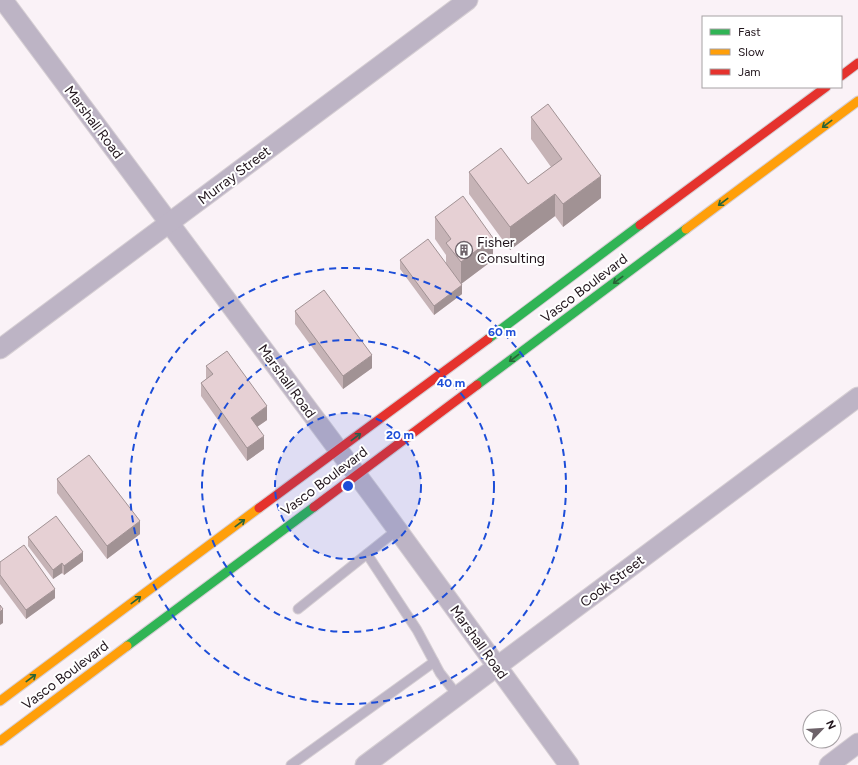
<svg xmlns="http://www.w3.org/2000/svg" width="858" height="765" font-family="Figtree,sans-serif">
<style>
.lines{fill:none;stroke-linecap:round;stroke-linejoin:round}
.lane-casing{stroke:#d6cfd4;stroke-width:11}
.street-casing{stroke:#d6cfd4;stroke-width:21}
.fast-casing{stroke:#d6cfd4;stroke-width:11}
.slow-casing{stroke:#d6cfd4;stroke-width:11}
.jam-casing{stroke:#d6cfd4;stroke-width:11}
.lane{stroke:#bdb4c5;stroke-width:9}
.street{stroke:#bdb4c5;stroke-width:19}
.fast{stroke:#30b455;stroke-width:9}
.slow{stroke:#ff9f0a;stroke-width:9}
.jam{stroke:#e5322d;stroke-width:9}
.wall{fill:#c6b3b6}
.shaded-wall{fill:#a19294}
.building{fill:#e6d0d4;stroke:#a19294}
.oneway{stroke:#286438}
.ring{fill:none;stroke:#1d4ed8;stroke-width:2;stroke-dasharray:7 5}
.labels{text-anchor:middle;stroke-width:4;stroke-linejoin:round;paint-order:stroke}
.street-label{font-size:14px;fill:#21151c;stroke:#fff}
.poi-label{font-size:14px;fill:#21151c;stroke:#fff;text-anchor:start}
.centre{fill:#1d4ed8;stroke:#fff;stroke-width:2}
.ring-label{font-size:12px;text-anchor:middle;font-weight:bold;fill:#1d4ed8;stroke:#fff;stroke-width:4;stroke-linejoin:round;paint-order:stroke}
</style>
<rect width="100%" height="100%" fill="#faf2f7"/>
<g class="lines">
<g class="lane-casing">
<g id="lane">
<polyline points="367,554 417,630 440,673 458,696"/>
<polyline points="298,609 397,530"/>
<polyline points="291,765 434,662"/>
</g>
</g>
<g class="street-casing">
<g id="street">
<polyline points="3,0 372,495 569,765"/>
<polyline points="0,349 468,0"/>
<polyline points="365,765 858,397"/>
<polyline points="829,765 858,743"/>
</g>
</g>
<g class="fast-casing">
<g id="fast">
<polyline points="488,339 640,225"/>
<polyline points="477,385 686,229"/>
<polyline points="127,646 314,507"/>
</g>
</g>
<g class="slow-casing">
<g id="slow">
<polyline points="686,229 858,101"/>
<polyline points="0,701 259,508"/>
<polyline points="0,741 127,646"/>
</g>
</g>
<g class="jam-casing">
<g id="jam">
<polyline points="841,76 858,63"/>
<polyline points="640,225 826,87"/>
<polyline points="314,507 477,385"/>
<polyline points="259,508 488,339"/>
</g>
</g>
<use href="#lane" class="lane"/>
<use href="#street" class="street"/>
<use href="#fast" class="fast"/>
<use href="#slow" class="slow"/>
<use href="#jam" class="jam"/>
</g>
<g class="wall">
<polygon points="531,117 601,198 563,227 555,216 510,250 469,194 469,172 528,184 551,167 531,139"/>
<polygon points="435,217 493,260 461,284 462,294 434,315 400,269 400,260 446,265 446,255 435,239"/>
<polygon points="295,311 372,368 343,389 295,324"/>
<polygon points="206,366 267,420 257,427 264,449 247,461 201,396 201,383 206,379"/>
<polygon points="57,479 140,534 107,559 57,493"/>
<polygon points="28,537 83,561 64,575 62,573 53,579 28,546"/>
<polygon points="0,562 55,598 26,619 0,584"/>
</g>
<g class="shaded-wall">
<polygon points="601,176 601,198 563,227 563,204"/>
<polygon points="555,194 555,216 510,250 510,227"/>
<polygon points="493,238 493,260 461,284 461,262"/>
<polygon points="462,285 462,294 434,315 434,306"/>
<polygon points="372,355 372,368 343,389 343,376"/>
<polygon points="267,406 267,420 251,431 251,418"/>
<polygon points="264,436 264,449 247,461 247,448"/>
<polygon points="140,521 140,534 107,559 107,546"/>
<polygon points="83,552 83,561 64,575 64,566"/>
<polygon points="62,563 62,573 53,579 53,570"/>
<polygon points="55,589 55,598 26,619 26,610"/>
<polygon points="3,609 3,623 0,625 0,612"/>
</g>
<g class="building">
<polygon points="548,104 601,176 563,204 555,194 510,227 469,172 501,148 528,184 562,159 531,117"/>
<polygon points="463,196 493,238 461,262 446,243 451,239 435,217"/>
<polygon points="428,239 462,285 434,306 400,260"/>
<polygon points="324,290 372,355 343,376 295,311"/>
<polygon points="227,351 267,406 251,418 264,436 247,448 201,383 213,374 206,366"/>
<polygon points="89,455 140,521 107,546 57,479"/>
<polygon points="56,516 83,552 64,566 62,563 53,570 28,537"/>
<polygon points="24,545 55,589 26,610 0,575 0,562"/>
<polygon points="0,605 3,609 0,612"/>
</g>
<defs><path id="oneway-shaft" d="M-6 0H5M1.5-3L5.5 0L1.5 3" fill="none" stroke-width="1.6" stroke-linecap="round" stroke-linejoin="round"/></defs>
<g class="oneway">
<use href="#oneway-shaft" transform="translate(827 124) rotate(143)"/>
<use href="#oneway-shaft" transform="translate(723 202) rotate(143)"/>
<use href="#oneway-shaft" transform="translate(618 280) rotate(143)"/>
<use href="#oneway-shaft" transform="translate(514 358) rotate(143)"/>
<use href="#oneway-shaft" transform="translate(356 437) rotate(-37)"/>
<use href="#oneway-shaft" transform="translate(240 523) rotate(-37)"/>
<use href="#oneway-shaft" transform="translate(136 600) rotate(-37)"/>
<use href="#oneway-shaft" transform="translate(31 678) rotate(-37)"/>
</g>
<circle cx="348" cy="486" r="73" fill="#1d4ed8" fill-opacity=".12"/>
<g class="ring">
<circle cx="348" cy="486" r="73"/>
<circle cx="348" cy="486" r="146"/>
<circle cx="348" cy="486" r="218"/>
</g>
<defs>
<g id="building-ring" transform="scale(0.9)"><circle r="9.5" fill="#fff" stroke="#6d6269" stroke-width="1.5"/><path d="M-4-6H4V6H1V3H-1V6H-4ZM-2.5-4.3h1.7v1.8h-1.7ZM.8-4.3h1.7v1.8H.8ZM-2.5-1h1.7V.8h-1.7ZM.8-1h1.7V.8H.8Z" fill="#6d6269"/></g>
</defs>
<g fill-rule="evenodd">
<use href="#building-ring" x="464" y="250"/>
</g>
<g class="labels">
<g class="street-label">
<text transform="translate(94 122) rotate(53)" y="5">Marshall Road</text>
<text transform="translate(234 175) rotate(-37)" y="5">Murray Street</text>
<text transform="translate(584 288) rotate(-37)" y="5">Vasco Boulevard</text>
<text transform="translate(287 381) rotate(54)" y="5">Marshall Road</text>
<text transform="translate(324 481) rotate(-37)" y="5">Vasco Boulevard</text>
<text transform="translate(612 581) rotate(-37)" y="5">Cook Street</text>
<text transform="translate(479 642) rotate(54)" y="5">Marshall Road</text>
<text transform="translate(65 675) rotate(-37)" y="5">Vasco Boulevard</text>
</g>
<g class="poi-label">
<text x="477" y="247">Fisher<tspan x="477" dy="16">Consulting</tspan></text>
</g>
</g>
<circle cx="348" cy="486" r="6" class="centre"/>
<g class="ring-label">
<text x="502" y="336">60 m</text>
<text x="451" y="387">40 m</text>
<text x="400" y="439">20 m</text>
</g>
<rect x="702" y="16" width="140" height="72" fill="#ffffff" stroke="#a6a1a4"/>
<rect x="710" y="29" width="20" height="6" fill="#30b455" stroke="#a6a1a4"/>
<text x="738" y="36" font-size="12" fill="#21151c">Fast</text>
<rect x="710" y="49" width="20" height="6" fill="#ff9f0a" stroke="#a6a1a4"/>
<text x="738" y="56" font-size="12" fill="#21151c">Slow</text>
<rect x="710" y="69" width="20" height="6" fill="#e5322d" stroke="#a6a1a4"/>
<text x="738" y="76" font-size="12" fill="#21151c">Jam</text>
<g transform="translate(822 729) rotate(65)"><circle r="19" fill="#ffffff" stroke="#a6a1a4"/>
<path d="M0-3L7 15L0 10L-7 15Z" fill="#6d6269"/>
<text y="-6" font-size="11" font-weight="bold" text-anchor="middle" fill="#21151c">N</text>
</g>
</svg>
